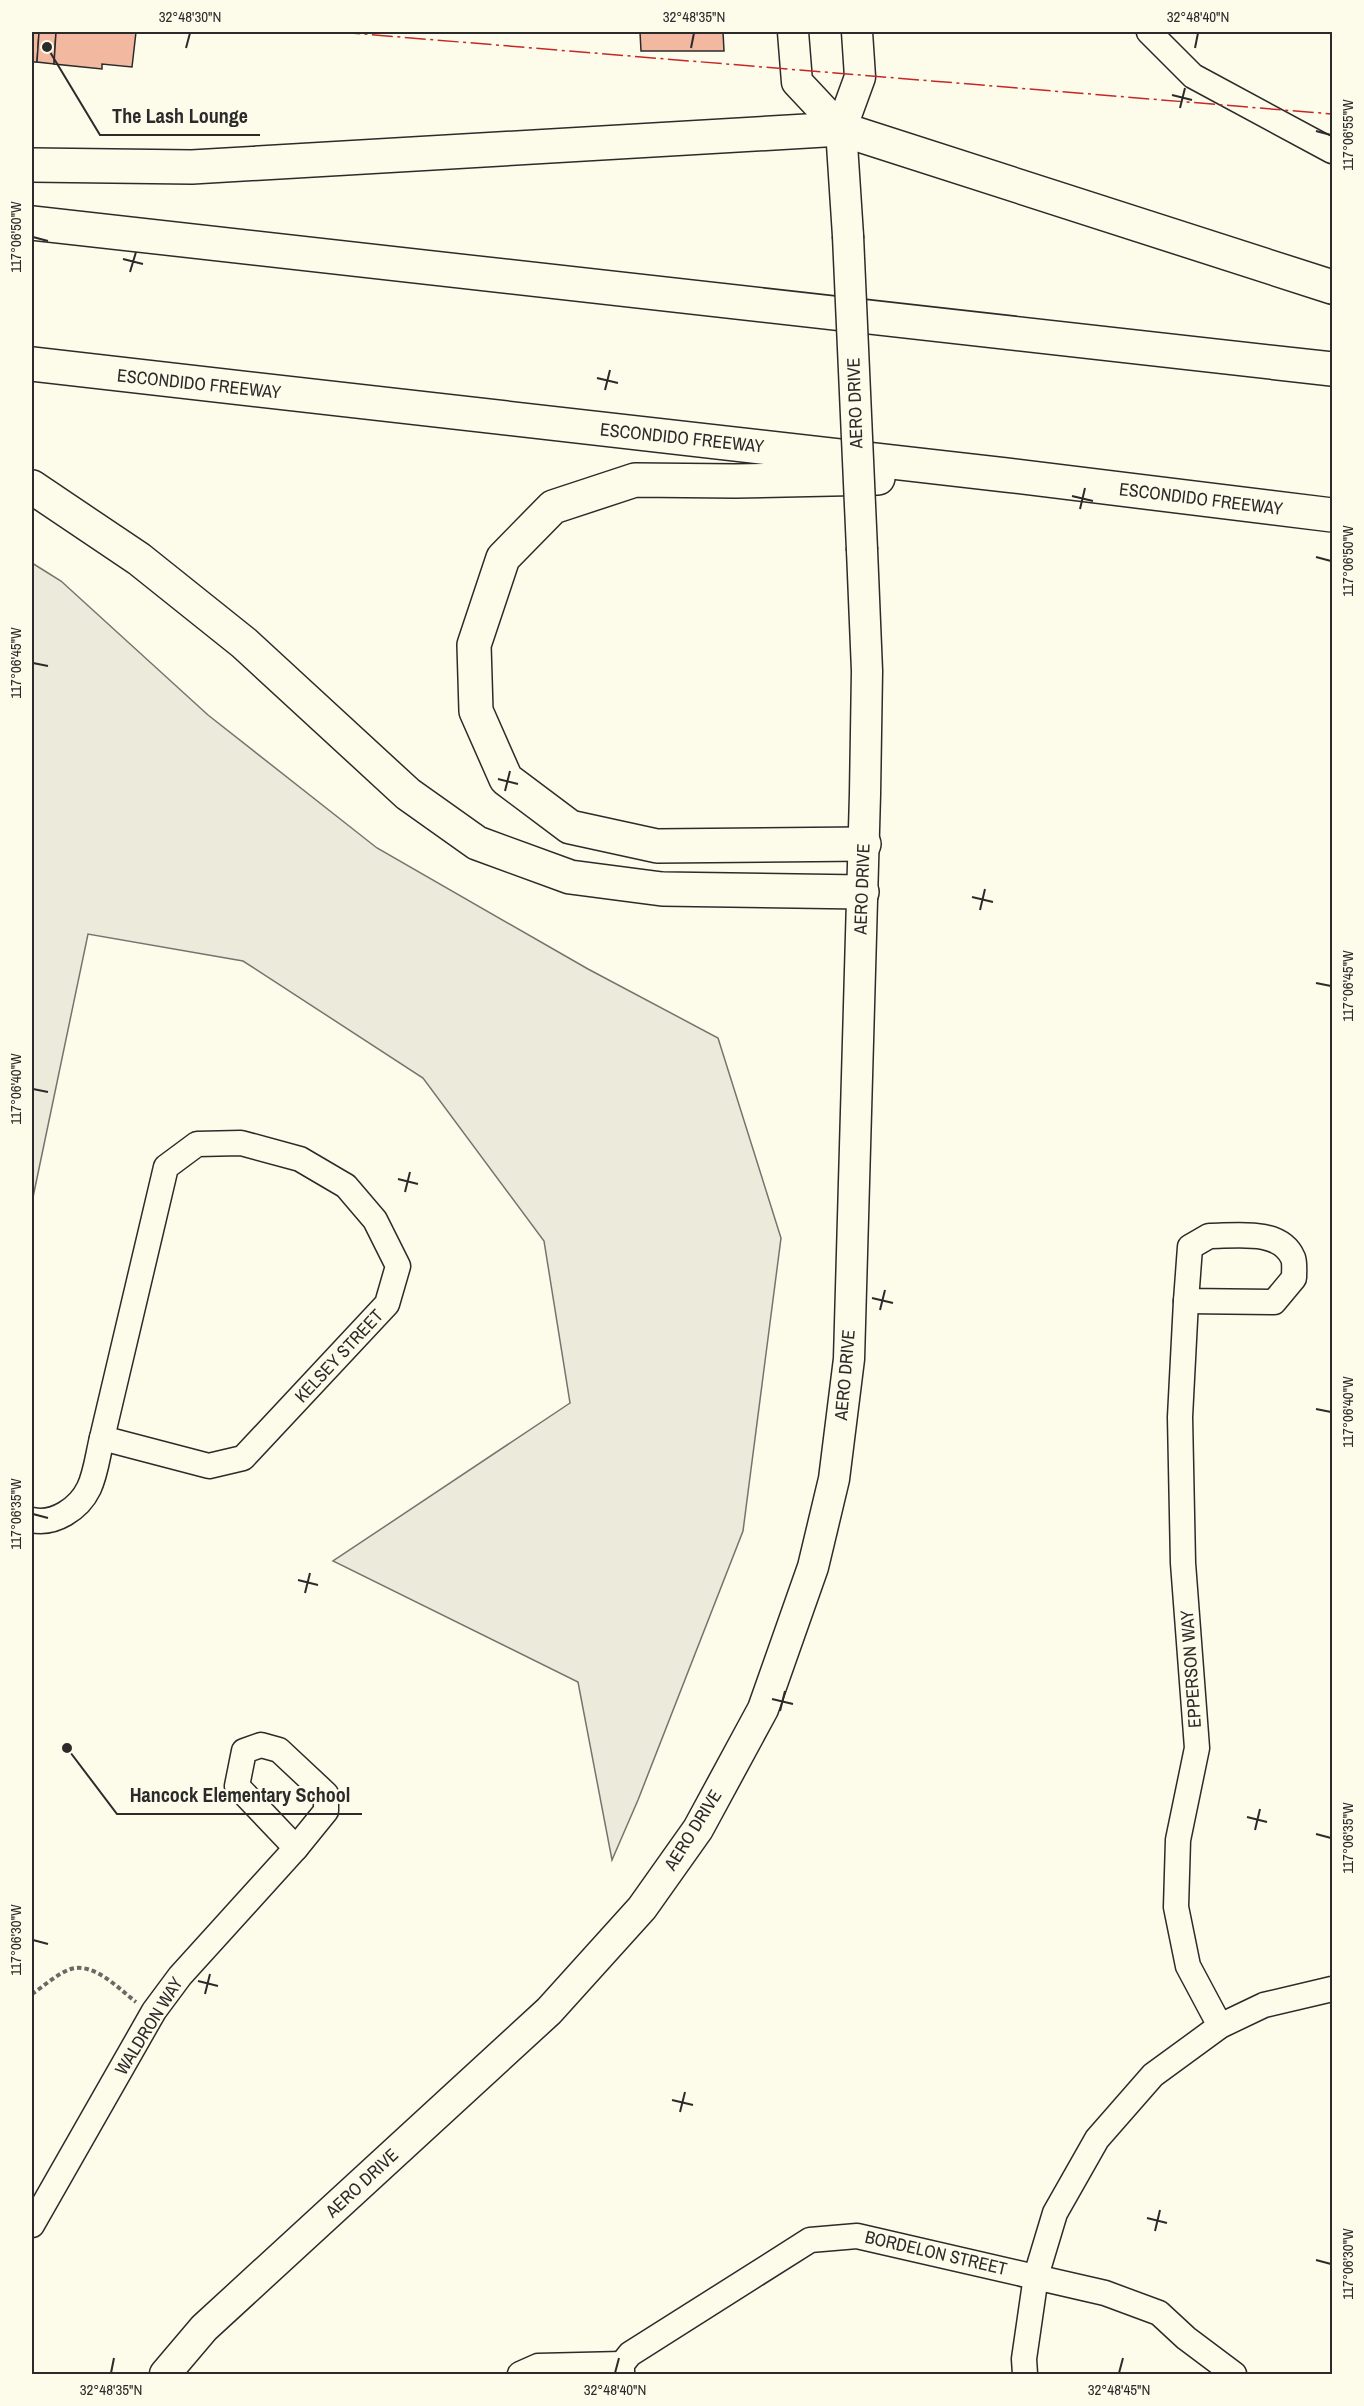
<svg xmlns="http://www.w3.org/2000/svg" width="1364" height="2406" font-family="'Archivo Narrow',sans-serif">
<style>
.green{fill:#ecebdb;stroke:#74746e;stroke-width:1.5}
.building{fill:#f2b8a0;stroke:#2b2b2b;stroke-width:1.5}
.lines{fill:none;stroke-linecap:round;stroke-linejoin:round}
.minor-casing{stroke:#2b2b2b;stroke-width:27}
.major-casing{stroke:#2b2b2b;stroke-width:33}
.highway-casing{stroke:#2b2b2b;stroke-width:36}
.path{stroke:#6a6964;stroke-width:4;stroke-dasharray:4.5 3;stroke-linecap:butt}
.minor{stroke:#fdfbea;stroke-width:24}
.major{stroke:#fdfbea;stroke-width:30}
.highway{stroke:#fdfbea;stroke-width:33}
.major-bridge-casing{stroke:#2b2b2b;stroke-width:33;stroke-linecap:butt}
.major-bridge{stroke:#fdfbea;stroke-width:30}
.power{stroke:#c62828;stroke-width:1.5;stroke-dasharray:21 4.5 3 4.5;stroke-linecap:butt}
.ticks{fill:none;stroke:#2b2b2b;stroke-width:2}
.labels{text-anchor:middle;stroke-width:4.5;stroke-linejoin:round;paint-order:stroke}
.street-label{font-size:18px;fill:#2b2b2b;stroke:#fdfbea}
.leader{fill:none;stroke:#2b2b2b;stroke-width:2}
.callout-dot{fill:#2b2b2b;stroke:#fdfbea;stroke-width:2}
.callout-label{font-size:20px;text-anchor:middle;font-weight:bold;fill:#2b2b2b;stroke:#fdfbea;stroke-width:4.5;stroke-linejoin:round;paint-order:stroke}
.neatline{fill:none;stroke:#2b2b2b;stroke-width:2}
.ticks-label{font-size:15px;text-anchor:middle;fill:#2b2b2b}
</style>
<rect width="100%" height="100%" fill="#fdfbea"/>
<polygon class="green" points="32,563 61,581 208,715 377,848 588,969 718,1038 781,1238 743,1531 638,1800 612,1860 578,1682 333,1561 570,1403 544,1241 423,1078 243,961 88,934 32,1202"/>
<g class="building">
<polygon points="32,32 39,32 37,62 32,62"/>
<polygon points="39,32 56,32 54,64 37,62"/>
<polygon points="56,32 136,32 132,67 102,64 102,69 54,64"/>
<polygon points="640,32 723,32 724,51 641,51"/>
</g>
<g class="lines">
<g class="minor-casing">
<g id="minor">
<polyline points="1149,32 1193,76 1332,151"/>
<polygon points="241,1143 300,1159 346,1186 375,1220 398,1266 387,1304 243,1458 209,1466 102,1438 166,1167 197,1144"/>
<path d="M1209 1236C1235 1236 1280 1228 1293 1258 1295 1263 1294 1272 1294 1278L1274 1302 1186 1301 1190 1247Z"/>
<polyline points="1186,1301 1180,1417 1183,1563 1197,1748 1178,1840 1176,1907 1188,1966 1220,2026"/>
<path d="M32 1520C54 1525 79 1509 89 1488 96 1473 98 1454 102 1438"/>
<polygon points="261,1745 279,1750 326,1794 326,1811 296,1848 237,1786 244,1751"/>
<polyline points="32,2225 154,2011 180,1976 296,1848"/>
<polyline points="520,2374 538,2366 622,2364"/>
<polyline points="622,2374 622,2364 630,2354 810,2240 857,2236 1105,2293 1159,2313 1186,2338 1234,2374"/>
<polyline points="1025,2374 1024,2359 1036,2276 1055,2213 1097,2139 1153,2075 1220,2026 1264,2005 1332,1989"/>
</g>
</g>
<g class="major-casing">
<g id="major">
<polyline points="793,32 797,82 841,129"/>
<polyline points="848,236 841,129 860,77 857,32"/>
<polyline points="165,2374 204,2328 549,2011 642,1908 698,1829 763,1709 813,1567 834,1479 849,1359 865,794 867,671 862,550"/>
</g>
</g>
<g class="highway-casing">
<g id="highway">
<polyline points="32,165 192,167 841,129 1332,287"/>
<polyline points="32,223 1332,369"/>
<polyline points="32,364 1006,475 1332,515"/>
<polyline points="32,487 139,559 244,643 408,794 477,843 570,877 662,889 862,892"/>
<polyline points="864,844 657,846 570,827 506,779 476,711 474,645 503,558 553,507 635,480 735,481 878,478"/>
</g>
</g>
<path class="path" d="M32 1994C44 1986 58 1973 71 1969 94 1962 119 1989 136 2002"/>
<use href="#minor" class="minor"/>
<use href="#major" class="major"/>
<use href="#highway" class="highway"/>
<g class="major-bridge-casing">
<polyline id="major-bridge" points="848,236 862,550"/>
</g>
<use href="#major-bridge" class="major-bridge"/>
<polyline class="power" points="339,32 1332,114"/>
</g>
<path class="ticks" d="M186 48 190 33M691 48 694 33M1195 48 1198 33M1172 95 1192 100M1180 108 1185 88M1316 131 1331 135M33 237 48 241M123 259 143 264M130 272 136 252M597 378 618 383M605 390 610 370M1072 496 1093 501M1080 509 1085 488M1316 557 1331 561M33 663 48 666M498 779 518 784M505 791 510 771M972 897 993 902M980 910 985 889M1316 983 1331 986M33 1089 48 1092M398 1179 418 1184M405 1192 410 1172M872 1298 893 1303M880 1310 885 1290M1316 1409 1331 1412M33 1514 48 1518M298 1580 318 1585M305 1593 310 1573M772 1699 793 1704M780 1711 785 1691M1247 1817 1267 1822M1255 1830 1260 1809M1316 1834 1331 1838M33 1940 48 1944M198 1981 218 1986M205 1994 210 1974M672 2100 693 2105M680 2112 685 2092M1147 2218 1167 2223M1155 2231 1160 2210M1316 2260 1331 2264M111 2373 114 2358M615 2373 619 2358M1119 2373 1123 2358"/>
<g class="labels">
<g class="street-label">
<text transform="translate(199 384) rotate(6)" y="6">ESCONDIDO FREEWAY</text>
<text transform="translate(855 403) rotate(-92)" y="6">AERO DRIVE</text>
<text transform="translate(682 438) rotate(6)" y="6">ESCONDIDO FREEWAY</text>
<text transform="translate(1201 499) rotate(7)" y="6">ESCONDIDO FREEWAY</text>
<text transform="translate(862 889) rotate(-88)" y="6">AERO DRIVE</text>
<text transform="translate(339 1356) rotate(-47)" y="6">KELSEY STREET</text>
<text transform="translate(845 1375) rotate(-85)" y="6">AERO DRIVE</text>
<text transform="translate(1191 1669) rotate(-94)" y="6">EPPERSON WAY</text>
<text transform="translate(693 1830) rotate(-58)" y="6">AERO DRIVE</text>
<text transform="translate(149 2026) rotate(-58)" y="6">WALDRON WAY</text>
<text transform="translate(362 2183) rotate(-43)" y="6">AERO DRIVE</text>
<text transform="translate(936 2253) rotate(13)" y="6">BORDELON STREET</text>
</g>
</g>
<path class="leader" d="M47 47L100 135H260M67 1748L117 1814H362"/>
<g class="callout-dot">
<circle cx="47" cy="47" r="6"/>
<circle cx="67" cy="1748" r="6"/>
</g>
<g class="callout-label">
<text x="180" y="123">The Lash Lounge</text>
<text x="240" y="1802">Hancock Elementary School</text>
</g>
<rect width="1364" height="2406" fill="none" stroke="#fdfbea" stroke-width="66"/>
<rect x="33" y="33" width="1298" height="2340" class="neatline"/>
<g class="ticks-label">
<text x="190" y="22">32°48'30"N</text>
<text x="694" y="22">32°48'35"N</text>
<text x="1198" y="22">32°48'40"N</text>
<text transform="translate(1348 135) rotate(-90)" y="5">117°06'55"W</text>
<text transform="translate(16 237) rotate(-90)" y="5">117°06'50"W</text>
<text transform="translate(1348 561) rotate(-90)" y="5">117°06'50"W</text>
<text transform="translate(16 663) rotate(-90)" y="5">117°06'45"W</text>
<text transform="translate(1348 986) rotate(-90)" y="5">117°06'45"W</text>
<text transform="translate(16 1089) rotate(-90)" y="5">117°06'40"W</text>
<text transform="translate(1348 1412) rotate(-90)" y="5">117°06'40"W</text>
<text transform="translate(16 1514) rotate(-90)" y="5">117°06'35"W</text>
<text transform="translate(1348 1838) rotate(-90)" y="5">117°06'35"W</text>
<text transform="translate(16 1940) rotate(-90)" y="5">117°06'30"W</text>
<text transform="translate(1348 2264) rotate(-90)" y="5">117°06'30"W</text>
<text x="111" y="2395">32°48'35"N</text>
<text x="615" y="2395">32°48'40"N</text>
<text x="1119" y="2395">32°48'45"N</text>
</g>
</svg>
